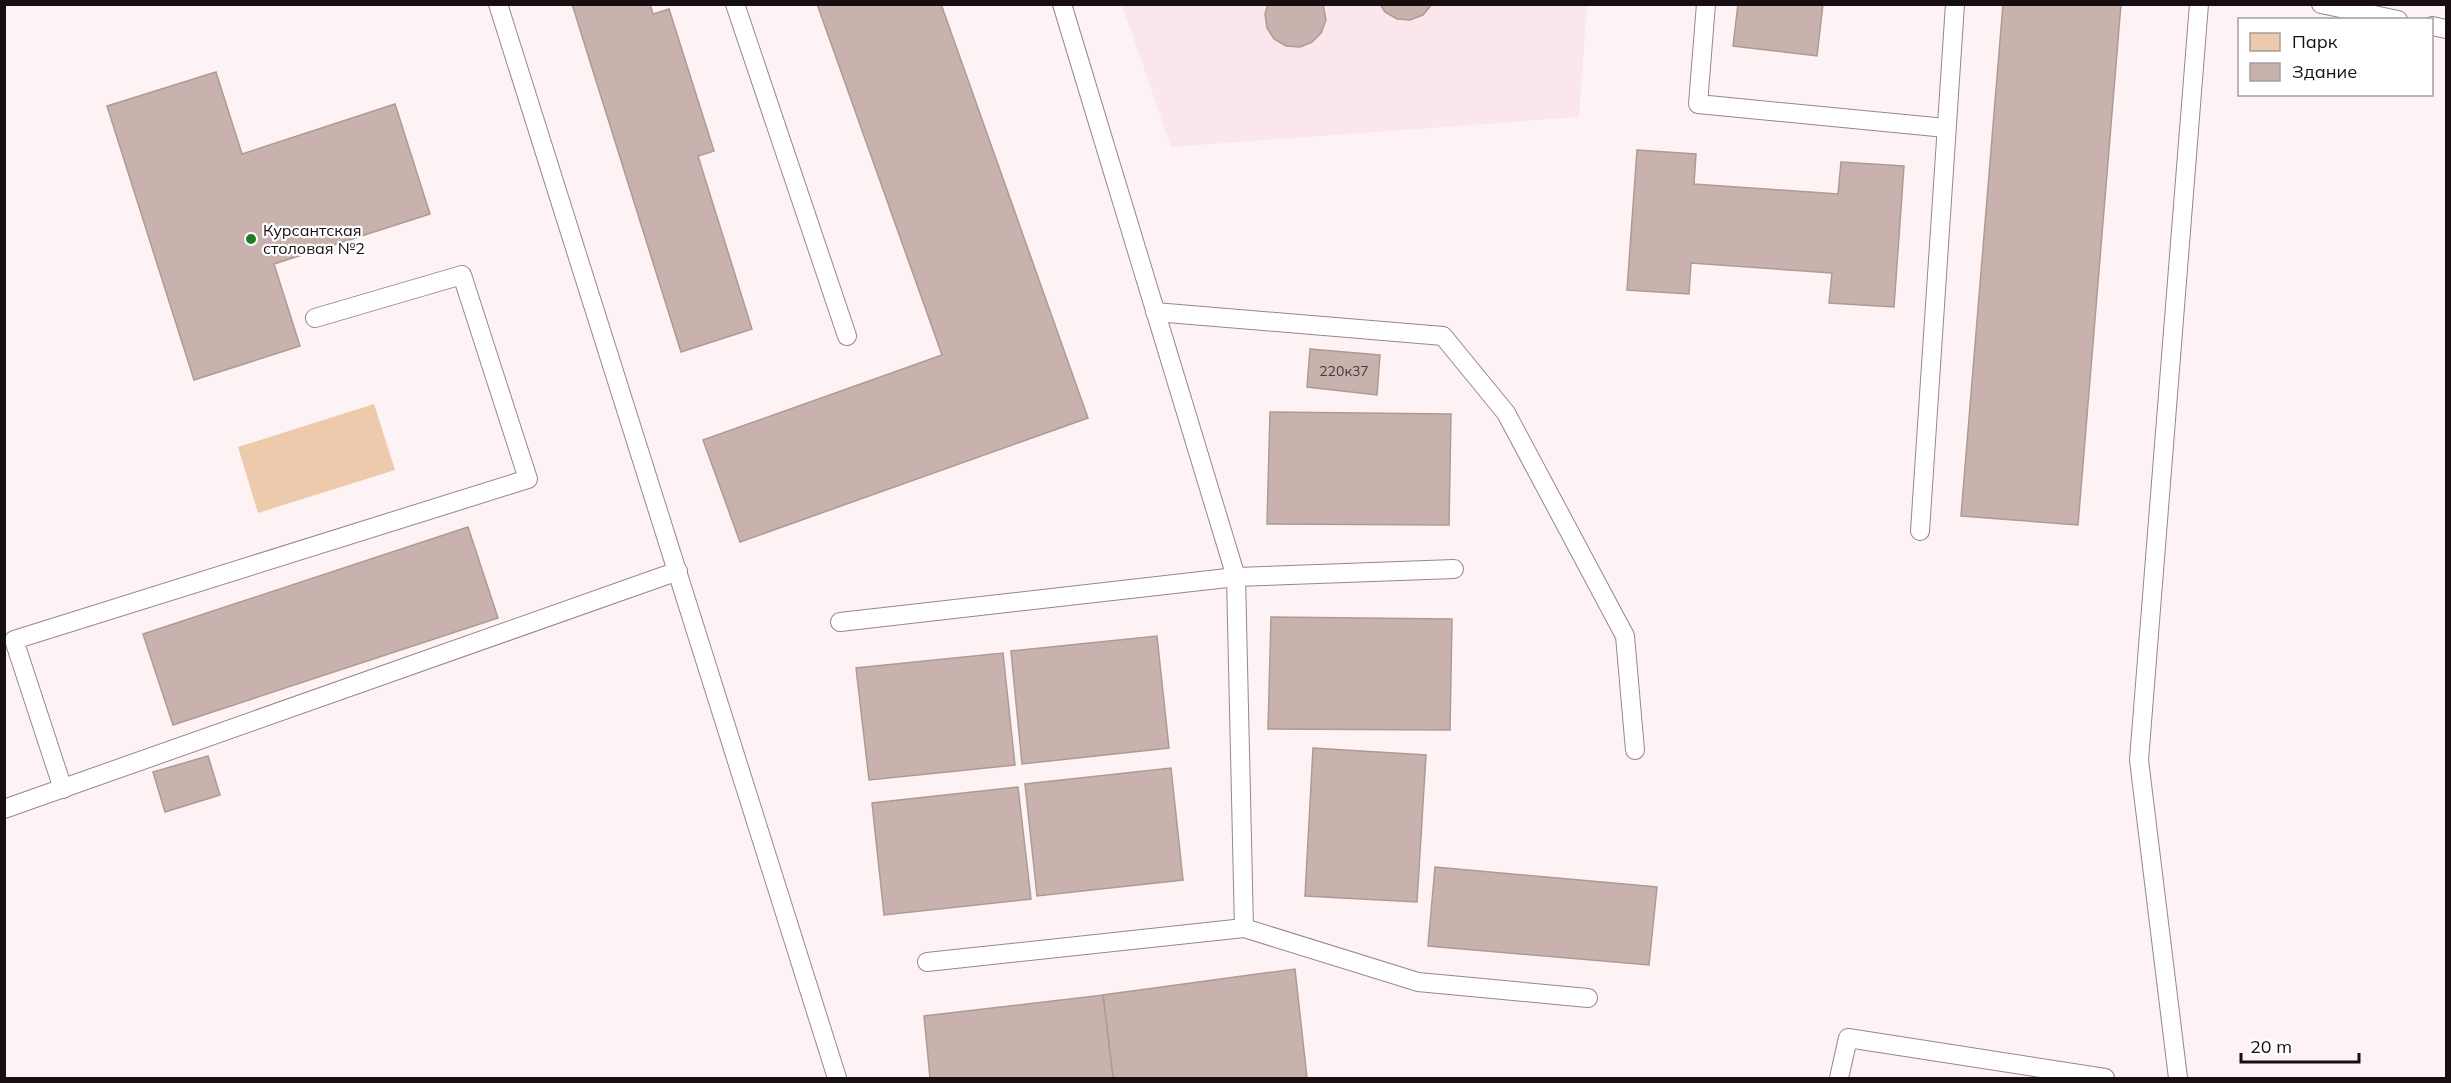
<svg xmlns="http://www.w3.org/2000/svg" width="2451" height="1083" font-family="Mulish,sans-serif">
<style>
.built{fill:#fbe7eb}
.green{fill:#eecaad}
.building{fill:#c9b2ad;stroke:#af9994;stroke-width:1.5}
.lines{fill:none;stroke-linecap:round;stroke-linejoin:round}
.service-casing{stroke:#9b8589;stroke-width:20}
.service{stroke:#fff;stroke-width:18}
.poi-dot{fill:#247a26;stroke:#fff;stroke-width:2}
.labels{text-anchor:middle;stroke-width:4.5;stroke-linejoin:round;paint-order:stroke}
.number-label{font-size:14px;fill:#433737}
.poi-label{font-size:16px;fill:#160e10;stroke:#fff;text-anchor:start}
</style>
<rect width="100%" height="100%" fill="#fdf3f4"/>
<polygon class="built" points="1122,5 1587,5 1579,117 1171,147"/>
<polygon class="green" points="374,404 395,470 258,513 238,447"/>
<g class="building">
<polygon points="572,4 650,4 653,14 669,9 714,151 698,156 752,329 681,352"/>
<polygon points="817,4 941,4 1088,418 740,542 703,440 942,355"/>
<polygon points="1268,4 1323,4 1326,20 1321,33 1312,42 1300,47 1286,46 1274,39 1267,28 1265,14"/>
<polygon points="1380,4 1432,4 1423,15 1410,20 1397,19 1385,12"/>
<polygon points="1738,4 1823,4 1817,56 1733,46"/>
<polygon points="2003,4 2121,4 2078,525 1961,516"/>
<polygon points="216,72 242,154 395,104 430,214 274,264 300,346 194,380 107,106"/>
<polygon points="1637,150 1696,154 1694,184 1838,194 1841,162 1904,166 1894,307 1829,303 1832,273 1691,263 1689,294 1627,290"/>
<polygon points="1310,349 1380,355 1377,395 1307,387"/>
<polygon points="1270,412 1451,414 1449,525 1267,524"/>
<polygon points="468,527 498,618 173,725 143,634"/>
<polygon points="1271,617 1452,619 1450,730 1268,729"/>
<polygon points="1157,636 1169,748 1022,764 1011,651"/>
<polygon points="1003,653 1015,765 869,780 856,668"/>
<polygon points="1313,748 1426,755 1417,902 1305,896"/>
<polygon points="208,756 220,795 165,812 153,772"/>
<polygon points="1171,768 1183,880 1037,896 1025,784"/>
<polygon points="1018,787 1031,899 884,915 872,803"/>
<polygon points="1435,867 1657,887 1649,965 1428,946"/>
<polygon points="1295,969 1307,1078 1113,1078 1103,995"/>
<polygon points="1103,995 1113,1078 930,1078 924,1016"/>
</g>
<g class="lines">
<g class="service-casing">
<g id="service">
<polyline points="498,4 837,1078"/>
<polyline points="735,4 847,336"/>
<polyline points="1062,4 1236,577 1454,569"/>
<polyline points="1706,4 1698,104 1946,128"/>
<polyline points="2321,4 2398,20"/>
<polyline points="2432,26 2446,29"/>
<polyline points="1155,312 1443,336 1506,413 1625,636 1635,750"/>
<polyline points="1920,531 1955,4"/>
<polyline points="840,622 1236,577 1244,928 927,962"/>
<polyline points="63,789 14,640 528,479 462,275 315,318"/>
<polyline points="4,809 678,571"/>
<polyline points="1244,928 1418,982 1588,998"/>
<polyline points="1839,1078 1848,1038 2105,1078"/>
<polyline points="2178,1078 2139,760 2199,4"/>
</g>
</g>
<use href="#service" class="service"/>
</g>
<circle class="poi-dot" cx="251" cy="239" r="6"/>
<g class="labels">
<g class="number-label">
<text x="1344" y="376">220к37</text>
</g>
<g class="poi-label">
<text x="263" y="236">Курсантская<tspan x="263" dy="18">столовая №2</tspan></text>
</g>
</g>
<rect width="2451" height="1083" fill="none" stroke="#160e10" stroke-width="12"/>
<rect x="2238" y="18" width="195" height="78" fill="#ffffff" stroke="#a29f9f" stroke-width="1.5"/>
<rect x="2250" y="33" width="30" height="18" fill="#eecaad" stroke="#a29f9f" stroke-width="1.5"/>
<text x="2292" y="48" font-size="18" fill="#160e10">Парк</text>
<rect x="2250" y="63" width="30" height="18" fill="#c9b2ad" stroke="#a29f9f" stroke-width="1.5"/>
<text x="2292" y="78" font-size="18" fill="#160e10">Здание</text>
<path d="M2241 1053v9h118v-9" fill="none" stroke="#160e10" stroke-width="3"/>
<text x="2250" y="1053" font-size="18" fill="#160e10" stroke="#ffffff" stroke-width="4.5" paint-order="stroke">20 m</text>
</svg>
